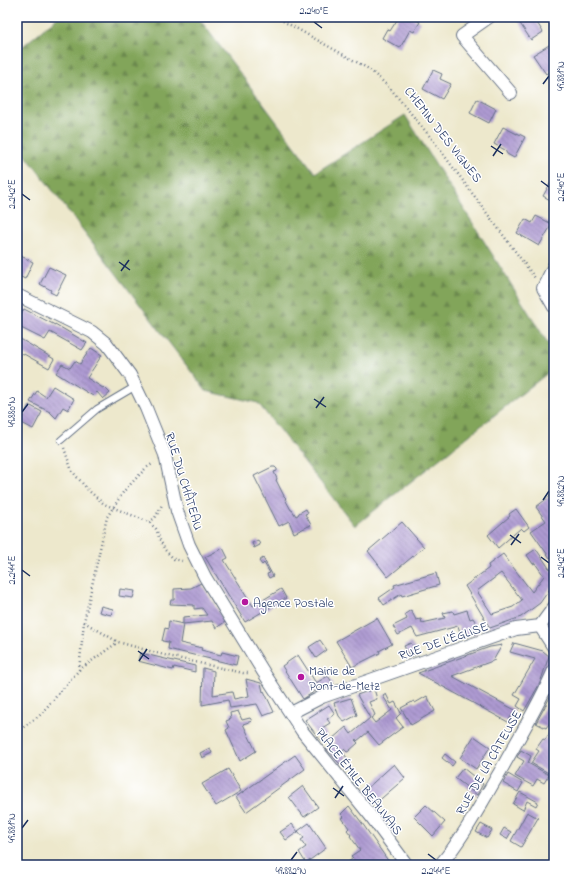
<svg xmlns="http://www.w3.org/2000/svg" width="571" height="882" font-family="'Indie Flower',sans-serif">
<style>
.forest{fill:url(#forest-firs);stroke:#4e6a5c}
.building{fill:url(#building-back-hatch);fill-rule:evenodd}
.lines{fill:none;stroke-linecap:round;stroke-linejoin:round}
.lane-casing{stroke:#647084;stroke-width:8}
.street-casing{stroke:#647084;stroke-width:14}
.path{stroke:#647084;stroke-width:2.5;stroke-dasharray:1 3;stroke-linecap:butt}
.lane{stroke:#fff;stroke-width:6}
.street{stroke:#fff;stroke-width:12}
.ticks{fill:none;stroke:#1b2f5e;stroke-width:1.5}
.poi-dot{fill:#b5179e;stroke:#fff;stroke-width:1.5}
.labels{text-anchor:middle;stroke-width:3;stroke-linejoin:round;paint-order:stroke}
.street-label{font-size:13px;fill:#1b2f5e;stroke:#fff}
.poi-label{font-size:13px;fill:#1b2f5e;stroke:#fff;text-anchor:start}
.neatline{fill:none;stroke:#1b2f5e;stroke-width:1.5}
.ticks-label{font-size:10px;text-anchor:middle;fill:#1b2f5e}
</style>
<defs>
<pattern id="forest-firs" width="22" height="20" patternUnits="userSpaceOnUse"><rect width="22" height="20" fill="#82a55a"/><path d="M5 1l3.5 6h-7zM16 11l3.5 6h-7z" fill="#6a874e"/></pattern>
<pattern id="building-back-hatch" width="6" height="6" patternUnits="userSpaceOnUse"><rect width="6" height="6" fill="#ad9ad1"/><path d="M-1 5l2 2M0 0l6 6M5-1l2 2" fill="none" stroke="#8c7ead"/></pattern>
</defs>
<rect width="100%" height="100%" fill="#fff"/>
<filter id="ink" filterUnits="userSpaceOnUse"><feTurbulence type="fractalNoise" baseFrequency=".025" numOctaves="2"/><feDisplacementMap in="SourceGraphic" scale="8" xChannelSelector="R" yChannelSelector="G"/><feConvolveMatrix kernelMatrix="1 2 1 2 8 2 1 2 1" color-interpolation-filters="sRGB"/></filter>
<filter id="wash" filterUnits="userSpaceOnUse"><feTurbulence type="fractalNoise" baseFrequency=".012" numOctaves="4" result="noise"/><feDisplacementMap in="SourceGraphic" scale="16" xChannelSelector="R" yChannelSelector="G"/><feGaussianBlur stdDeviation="0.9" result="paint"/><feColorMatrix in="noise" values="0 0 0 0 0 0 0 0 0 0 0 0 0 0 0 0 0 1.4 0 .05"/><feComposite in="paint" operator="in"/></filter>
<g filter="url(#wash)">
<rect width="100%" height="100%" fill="#ede8cc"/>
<polygon class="forest" points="58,17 198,17 315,173 405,115 554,353 554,368 355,526 258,403 206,391 17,144 17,51"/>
<g id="blocks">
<g class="building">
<polygon points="399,17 411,17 420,22 414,32 410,30 400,48 382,38 387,29 390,31"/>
<polygon points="521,17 536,17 534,18 543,32 531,40 517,19"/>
<polygon points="554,42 554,68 546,74 533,55"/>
<polygon points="433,70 442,74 440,79 451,84 442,99 423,89"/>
<polygon points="477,99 496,109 489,123 470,113"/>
<polygon points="503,127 517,134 517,133 525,137 514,158 507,154 505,150 494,144"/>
<polygon points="554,177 554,202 543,196"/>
<polygon points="536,216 552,224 539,246 517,233 525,219 532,223"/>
<polygon points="17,254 33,262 25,279 17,275"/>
<polygon points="49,267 66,275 56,295 50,292 51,290 40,284"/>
<polygon points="24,309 55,325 55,324 87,343 86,344 82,350 50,332 45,340 17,326 17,320"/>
<polygon points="17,337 54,359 49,368 22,353 17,362"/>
<polygon points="91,348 102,355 87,378 103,388 104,387 110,393 103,399 97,392 93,396 56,373 62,364 70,368 75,361 80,364"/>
<polygon points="53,386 74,399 68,410 63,407 56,418 50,412 30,402 37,391 46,397"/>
<polygon points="29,405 42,412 33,429 20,422"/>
<polygon points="272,467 275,467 277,469 277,471 274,472 277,479 276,480 284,496 286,498 285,499 291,510 292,510 296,516 298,515 299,513 306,509 308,513 305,514 311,525 294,533 289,521 279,526 254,476"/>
<polygon points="554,493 554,555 550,558 531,531 546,521 536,507"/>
<polygon points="516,509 529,527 524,531 521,528 498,548 488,535 510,516 509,514"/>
<polygon points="402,522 424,547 388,577 368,551"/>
<polygon points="258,540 260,545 254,548 252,543"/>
<polygon points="223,548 228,558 224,560 253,606 281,589 286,598 245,622 205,557"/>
<path d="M536 549 549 568 554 572V583L540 603 521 617 490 628 465 586 489 568 488 565 503 554 532 592 544 576 535 563 533 564 527 555ZM501 573 522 600 513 607 492 614 477 591Z"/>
<polygon points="263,558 273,576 269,578 267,574 270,573 264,563 262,565 259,561"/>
<polygon points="436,573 439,585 402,596 401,594 384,605 379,598 395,587 394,585"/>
<polygon points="201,583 225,622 216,628 212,621 183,624 183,617 207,615 202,608 194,609 194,605 170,604 171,600 174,600 174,589 191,588"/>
<polygon points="120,589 135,591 133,598 119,596"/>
<polygon points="101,606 113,609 111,615 99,612"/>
<polygon points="411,610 416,620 421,619 422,623 445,618 443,613 453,611 454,614 467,610 470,619 473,618 475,621 478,633 462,638 458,626 417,637 412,628 398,635 393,626 407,619 405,614"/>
<polygon points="377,618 392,644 379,651 380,653 352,667 336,641"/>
<polygon points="169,621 183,624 180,643 202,648 201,650 221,655 222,652 238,656 236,665 168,649 169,642 162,641 165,628 168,629"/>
<polygon points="320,640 327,650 316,658 309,647"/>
<polygon points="411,643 418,654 410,657 404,646"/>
<polygon points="514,643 543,651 549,656 540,683 524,711 517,706 521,699 514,695 535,659 510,652"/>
<polygon points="502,645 494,659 495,660 452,676 515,710 508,722 418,673 490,647"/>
<polygon points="140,653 195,666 195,672 174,667 173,670 138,661"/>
<polygon points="298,655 316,683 328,676 334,685 320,688 303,699 282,666"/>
<polygon points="203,668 214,671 213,695 232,692 234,699 249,696 246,679 261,683 263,692 264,691 274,712 263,716 257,704 230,708 228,700 202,705"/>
<polygon points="374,689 377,699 369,702 375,715 371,718 375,723 392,710 383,696 386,694 391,704 395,702 401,713 396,718 403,727 379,745 368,732 357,741 356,739 355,740 358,743 349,751 347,752 344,749 342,751 347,758 340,764 326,749 335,742 332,739 346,727 351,734 370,718 357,695"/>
<polygon points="554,690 554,717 546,728 536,723"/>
<polygon points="427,696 435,711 411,725 401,708 414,701 415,703"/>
<polygon points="351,698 357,715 344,722 339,716 334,703"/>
<polygon points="329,705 335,714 327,719 330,723 322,728 327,736 321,741 305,720"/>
<polygon points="238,711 242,720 250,718 252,721 243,724 256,751 240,761 226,730 229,728 226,721 231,719 230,713"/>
<polygon points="552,729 554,730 554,771 552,775 531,763 539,751 536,749 538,746 543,739 545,740"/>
<polygon points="474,736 490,747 476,769 460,758"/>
<polygon points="210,748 212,753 202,758 200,753"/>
<polygon points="521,750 531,756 528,763 549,775 544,783 537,779 533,786 515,776 524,761 517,757"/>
<polygon points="445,754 455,762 452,766 442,758"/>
<polygon points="295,755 305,769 246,812 236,797"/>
<polygon points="394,764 405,778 375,804 364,791"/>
<polygon points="463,768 483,784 477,795 455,778"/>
<polygon points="228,769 241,791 216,806 202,784"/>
<polygon points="508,774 523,783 518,792 503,783"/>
<polygon points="303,786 318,807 304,817 289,797"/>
<polygon points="520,792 538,802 536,806 527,801 523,810 513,804"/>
<polygon points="426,805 445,822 433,836 414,817"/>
<polygon points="349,806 362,823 391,865 378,865 376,863 374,865 366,864 345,865 353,858 351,856 360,850 350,836 351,835 347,830 349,828 342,818 344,817 341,814"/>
<polygon points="527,812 538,818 521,847 511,841"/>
<polygon points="309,823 326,848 306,863 299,852 306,847 301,840 304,838 298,831"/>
<polygon points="292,824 298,832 286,840 280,832"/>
<polygon points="481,824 492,830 487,838 476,832"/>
<polygon points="504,828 511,832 507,839 500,835"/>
</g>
</g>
</g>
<g filter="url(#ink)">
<use href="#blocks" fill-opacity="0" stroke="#647084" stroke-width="1"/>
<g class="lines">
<g class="lane-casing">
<polyline id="lane" points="61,440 97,409 136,386"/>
</g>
<g class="street-casing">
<g id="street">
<polyline points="489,17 462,36 511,93"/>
<polyline points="554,266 543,288 554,307"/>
<polyline points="17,295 92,332 107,344 130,375 146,408 165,455 177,511 189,545 205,577 264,673 302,731 370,815 407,865"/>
<polyline points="540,626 554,648"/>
<polyline points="291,713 322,697 516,629 540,626 554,607"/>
<path d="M440 865C464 837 482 802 501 770 519 737 539 705 554 670"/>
</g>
</g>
<g class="path">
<polyline points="276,17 369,69 390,88 432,139 535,278"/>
<polyline points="64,448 72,471 88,490 104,504 149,522 156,529 160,540 165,550 174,559 182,561"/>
<polyline points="149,522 155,518 162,505"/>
<polyline points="84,622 118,642 164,655 243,673 249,673"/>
<polyline points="79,670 84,622 107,517 124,491 146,468 154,463"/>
<polyline points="17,732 40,715 79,670 118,642"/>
</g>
<use href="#lane" class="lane"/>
<use href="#street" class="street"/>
</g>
</g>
<path class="ticks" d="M314 22 322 28M543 84 549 76M491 146 503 154M493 156 501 144M541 181 549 187M22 194 30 200M119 262 130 270M121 271 129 260M314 399 326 407M316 408 324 397M22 412 28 404M543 500 549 491M510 535 521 543M511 545 519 534M541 557 549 563M22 570 30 576M138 651 149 659M139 661 147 649M333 788 344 796M335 798 343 786M22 828 28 820M428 854 436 860M291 860 297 852"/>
<g class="poi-dot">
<circle cx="245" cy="602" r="4"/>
<circle cx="301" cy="677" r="4"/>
</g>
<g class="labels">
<g class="street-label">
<text transform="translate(444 134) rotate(52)" y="5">CHEMIN DES VIGNES</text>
<text transform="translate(185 481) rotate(73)" y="5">RUE DU CHÂTEAU</text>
<text transform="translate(443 640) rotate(-19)" y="5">RUE DE L'ÉGLISE</text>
<text transform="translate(488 762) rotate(-60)" y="5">RUE DE LA CATEUSE</text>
<text transform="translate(360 781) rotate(52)" y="5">PLACE ÉMILE BEAUVAIS</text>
</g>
<g class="poi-label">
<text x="253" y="607">Agence Postale</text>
<text x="309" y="675">Mairie de<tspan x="309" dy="15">Pont-de-Metz</tspan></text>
</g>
</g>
<rect width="571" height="882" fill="none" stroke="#fff" stroke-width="44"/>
<rect x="22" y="22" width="527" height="838" class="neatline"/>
<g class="ticks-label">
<text x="314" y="14">2.240°E</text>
<text transform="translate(560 76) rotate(-90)" y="4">49.881°N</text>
<text transform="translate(560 187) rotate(-90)" y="4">2.240°E</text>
<text transform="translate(11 194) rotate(-90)" y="4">2.242°E</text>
<text transform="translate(11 412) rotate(-90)" y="4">49.880°N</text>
<text transform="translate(560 491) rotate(-90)" y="4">49.882°N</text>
<text transform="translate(560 563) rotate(-90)" y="4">2.242°E</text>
<text transform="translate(11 570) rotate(-90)" y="4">2.244°E</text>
<text transform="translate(11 828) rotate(-90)" y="4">49.881°N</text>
<text x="291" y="874">49.882°N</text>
<text x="436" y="874">2.244°E</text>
</g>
</svg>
